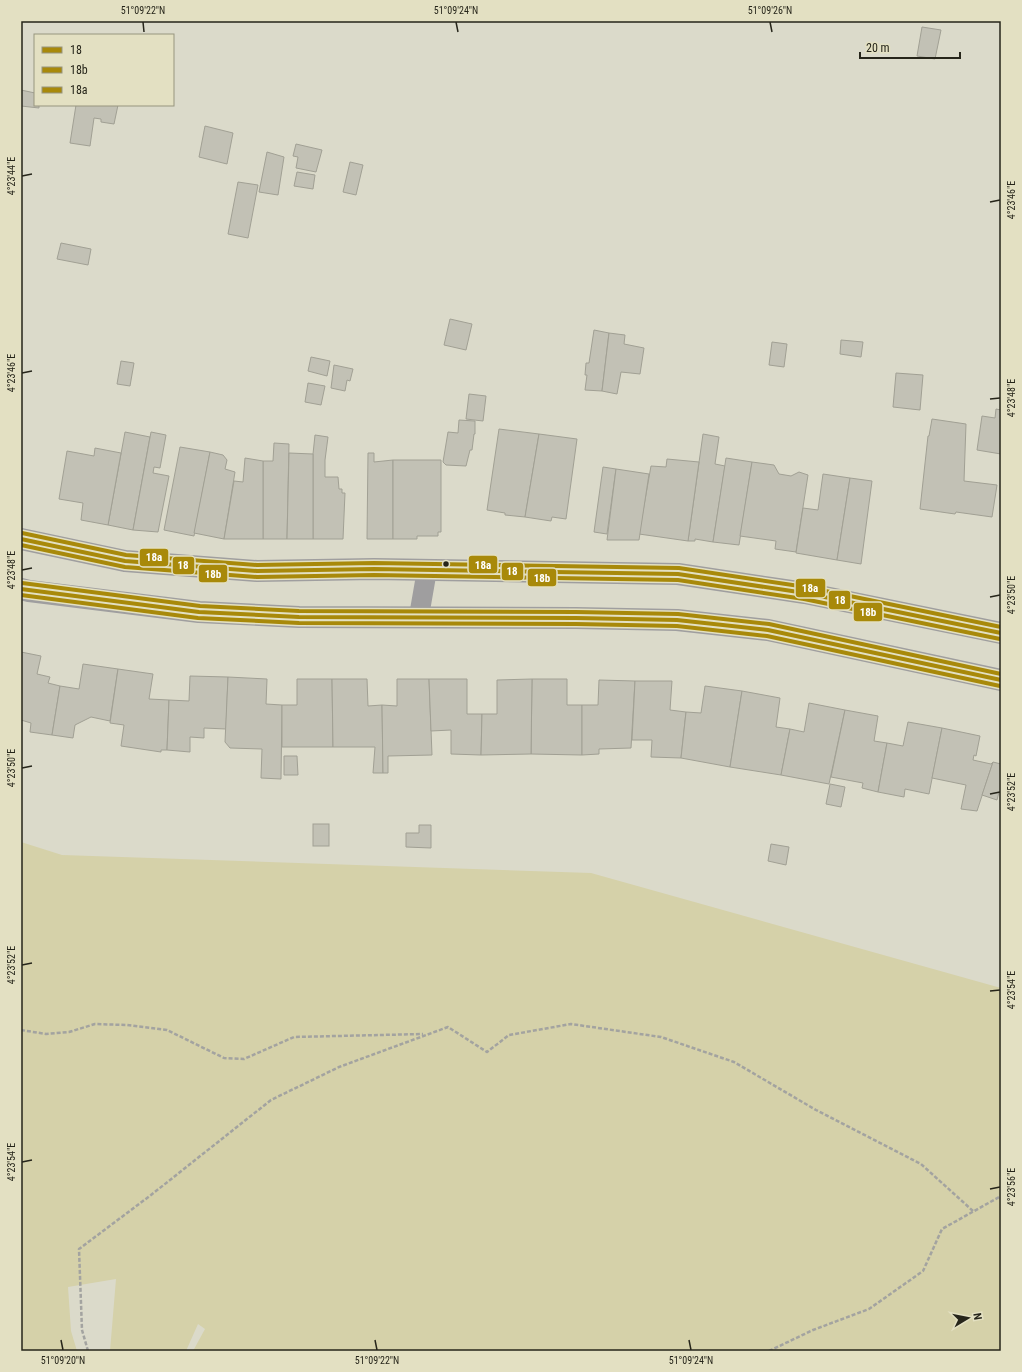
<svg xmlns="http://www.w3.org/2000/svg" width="1022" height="1372" font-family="'Roboto Condensed',sans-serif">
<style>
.green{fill:#d5d1a9}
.building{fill:#c2c1b5;stroke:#a1a094}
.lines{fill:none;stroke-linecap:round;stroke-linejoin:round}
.path{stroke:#a3a3a0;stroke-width:2.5;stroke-dasharray:4 2;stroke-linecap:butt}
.service{stroke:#9f9e9f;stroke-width:20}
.tertiary{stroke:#9f9e9f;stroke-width:22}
.bus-1-casing{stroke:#e3e0c2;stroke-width:7}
.bus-2-casing{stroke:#e3e0c2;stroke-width:7}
.bus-3-casing{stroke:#e3e0c2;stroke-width:7}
.bus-1{stroke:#a8890a;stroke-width:4}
.bus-2{stroke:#a8890a;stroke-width:4}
.bus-3{stroke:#a8890a;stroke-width:4}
.ticks{fill:none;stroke:#26251a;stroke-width:1.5}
.bus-dot{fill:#26251a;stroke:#e3e0c2;stroke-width:1.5}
.line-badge{stroke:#e3e0c2;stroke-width:1.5}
.badge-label{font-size:11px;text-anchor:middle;font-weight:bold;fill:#fff}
.neatline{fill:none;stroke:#26251a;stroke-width:1.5}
.ticks-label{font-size:10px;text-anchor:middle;fill:#26251a}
</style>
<rect width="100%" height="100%" fill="#dbdaca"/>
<polygon class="green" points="21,842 62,855 591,873 1001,988 1001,1351 193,1351 205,1329 198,1324 186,1351 110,1351 116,1279 68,1287 71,1331 77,1351 21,1351"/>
<g class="building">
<polygon points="922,27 941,30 935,59 917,56"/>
<polygon points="21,90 35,93 35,105 39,105 39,108 21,106"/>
<polygon points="76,105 118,105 114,124 101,122 101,119 94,118 90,146 70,143"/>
<polygon points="205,126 233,133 227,164 199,157"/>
<polygon points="296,144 322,150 316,172 296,168 298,157 293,156"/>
<polygon points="267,152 284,157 278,195 259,192"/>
<polygon points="350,162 363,165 356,195 343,192"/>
<polygon points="297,172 315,175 313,189 294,186"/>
<polygon points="238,182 258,185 248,238 228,234"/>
<polygon points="61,243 91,249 88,265 57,259"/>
<polygon points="450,319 472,324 466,350 444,345"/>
<polygon points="594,330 609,333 602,391 585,390 587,375 585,375 586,363 589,363"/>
<polygon points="609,333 625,335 624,344 644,348 640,374 621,372 617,394 602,391"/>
<polygon points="841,340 863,342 861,357 840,354"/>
<polygon points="772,342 787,344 784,367 769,365"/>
<polygon points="311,357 330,361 327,376 308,371"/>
<polygon points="121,361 134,363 130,386 117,384"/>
<polygon points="334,365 353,369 350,381 347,380 345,391 331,388"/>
<polygon points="896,373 923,375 920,410 893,407"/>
<polygon points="308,383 325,386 321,405 305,402"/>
<polygon points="469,394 486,396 483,421 466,419"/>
<polygon points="996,409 1001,410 1001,454 977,450 982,416 995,418"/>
<polygon points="932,419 966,424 964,481 997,485 992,517 956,512 955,514 920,509 928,436 929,436"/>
<polygon points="459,420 475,421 475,434 474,434 472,450 470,450 466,466 446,465 443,462 448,432 458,433"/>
<polygon points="499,429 539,434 525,517 505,515 505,513 487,510"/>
<polygon points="125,432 150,437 133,530 108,525"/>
<polygon points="151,432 166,435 160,468 154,467 153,473 169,476 158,532 133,530"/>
<polygon points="539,434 577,439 566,519 552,517 551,521 525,517"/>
<polygon points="703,434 719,437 715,464 725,466 713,542 695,539 695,541 688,541"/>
<polygon points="315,435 328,437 325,460 325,477 338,477 339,489 342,489 342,493 345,493 343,539 313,539 313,454"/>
<polygon points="274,443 289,444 287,539 263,539 263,461 273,461"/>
<polygon points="180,447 210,452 194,536 164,530"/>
<polygon points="95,448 121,453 108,525 81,520 83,503 59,499 67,451 94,456"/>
<polygon points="210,452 223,455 227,460 225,469 235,472 224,539 194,533"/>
<polygon points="289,453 313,454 313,539 287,539"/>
<polygon points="368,453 374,453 374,462 393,460 393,539 367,539"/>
<polygon points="245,458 263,461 263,539 224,539 234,481 243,482"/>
<polygon points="726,458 752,462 739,545 713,542"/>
<polygon points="667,459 699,462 688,541 639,534 651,466 666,467"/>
<polygon points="393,460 441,460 441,532 438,532 438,536 417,536 417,539 393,539"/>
<polygon points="752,462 774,465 779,474 791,476 799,472 808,475 796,552 775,549 776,541 740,536"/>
<polygon points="603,467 616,469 607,534 594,532"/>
<polygon points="616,469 649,474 639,540 607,540"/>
<polygon points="823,474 850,478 837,560 796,553 803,508 818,510"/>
<polygon points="850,478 872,481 861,564 837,560"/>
<polygon points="21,652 41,656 37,674 50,677 48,683 60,686 52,735 30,732 31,723 21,720"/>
<polygon points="83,664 118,669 110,721 91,717 75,725 73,738 52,735 60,686 79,689"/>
<polygon points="118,669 153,674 149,699 169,700 167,750 161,750 161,752 121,746 124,725 110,723"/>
<polygon points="190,676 228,677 226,729 204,728 204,738 190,737 190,752 167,750 169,700 189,701"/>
<polygon points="228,677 267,679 266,704 282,705 281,779 261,778 262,749 230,748 225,742"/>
<polygon points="297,679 332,679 333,747 282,747 282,705 297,705"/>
<polygon points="332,679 367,679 368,706 382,705 383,773 373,773 375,747 333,747"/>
<polygon points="397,679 429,679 432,755 388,756 388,773 383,773 382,705 397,706"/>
<polygon points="429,679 467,679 467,714 482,714 481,755 451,754 451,730 431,731"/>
<polygon points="532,679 567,679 567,705 582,705 582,755 531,754"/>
<polygon points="532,679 531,754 481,755 482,714 497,714 497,680"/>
<polygon points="599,680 635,681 631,748 599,749 599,754 582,755 582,705 598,705"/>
<polygon points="635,681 672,681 670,710 686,712 681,758 651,757 652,740 632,740"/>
<polygon points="705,686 742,691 730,767 681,758 686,712 701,713"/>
<polygon points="742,691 780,698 776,727 790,729 781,775 730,767"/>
<polygon points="809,703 845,710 829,784 781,775 790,729 804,732"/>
<polygon points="845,710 878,716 874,741 887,743 878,792 862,788 863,783 831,777"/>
<polygon points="908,722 942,728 929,794 905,789 904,797 878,792 887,743 903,746"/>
<polygon points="942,728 980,736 976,756 974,755 973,760 991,764 993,762 977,811 961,809 966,785 932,778"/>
<polygon points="284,756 297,756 298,775 284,775"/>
<polygon points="993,762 1001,764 1001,792 999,792 997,800 982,795"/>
<polygon points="830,784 845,787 841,807 826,804"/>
<rect x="313" y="824" width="16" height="22"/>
<polygon points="419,825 431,825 431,848 406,847 406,833 419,833"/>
<polygon points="771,844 789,847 786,865 768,861"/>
</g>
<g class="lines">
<g class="path">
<polyline points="21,1030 46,1034 69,1032 95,1024 127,1025 167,1030 224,1058 244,1059 294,1037 423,1034"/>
<polyline points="88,1351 82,1330 79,1249 151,1195 271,1100 339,1067 448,1027 487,1052 509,1035 571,1024 661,1037 734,1062 816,1110 921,1164 973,1211"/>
<polyline points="769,1351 813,1330 869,1309 923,1271 942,1229 1001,1196"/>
</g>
<polyline class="service" points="419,616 427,570"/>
<g class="tertiary">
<polyline points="21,539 125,561 257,571 374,569 678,574 805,593 1001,633"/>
<polyline points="21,589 29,591 199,612 299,617 576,618 677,620 768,630 1001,680"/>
</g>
<g class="bus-1-casing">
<g id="bus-1">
<polyline points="21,539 125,561 257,571 374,569 678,574 805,593 1001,633"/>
<polyline points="21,589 199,612 299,617 576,618 677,620 768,630 1001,680"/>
</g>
</g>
<g class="bus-2-casing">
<g id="bus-2">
<polyline points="21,545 125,567 257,577 374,575 678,580 804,599 1000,639"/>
<polyline points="21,595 198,618 299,623 576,624 677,626 767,636 1000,686"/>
</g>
</g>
<g class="bus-3-casing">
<g id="bus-3">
<polyline points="22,533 126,555 257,565 374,563 679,568 806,587 1001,627"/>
<polyline points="22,583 200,606 299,611 576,612 678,614 769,624 1001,674"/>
</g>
</g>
<use href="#bus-1" class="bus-1"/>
<use href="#bus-2" class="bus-2"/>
<use href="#bus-3" class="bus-3"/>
</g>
<path class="ticks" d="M143 22 144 32M456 22 458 32M770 22 772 32M22 176 32 174M990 202 1000 200M22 373 32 371M990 399 1000 398M22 570 32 568M990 597 1000 595M22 768 32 766M990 794 1000 792M22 965 32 963M990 991 1000 990M22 1162 32 1160M990 1189 1000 1187M61 1340 63 1350M375 1340 377 1350M689 1340 691 1350"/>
<circle class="bus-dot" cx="446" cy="564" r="3.5"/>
<g class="line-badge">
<rect x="139" y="548" width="30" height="19" rx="4" fill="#a8890a"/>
<rect x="468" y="555" width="30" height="19" rx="4" fill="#a8890a"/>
<rect x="172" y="556" width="23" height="19" rx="4" fill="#a8890a"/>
<rect x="501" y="562" width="23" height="19" rx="4" fill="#a8890a"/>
<rect x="198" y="564" width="30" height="19" rx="4" fill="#a8890a"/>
<rect x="527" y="568" width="30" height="19" rx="4" fill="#a8890a"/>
<rect x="795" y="578" width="31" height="20" rx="4" fill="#a8890a"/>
<rect x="828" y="590" width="23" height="20" rx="4" fill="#a8890a"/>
<rect x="853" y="602" width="30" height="20" rx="4" fill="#a8890a"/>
</g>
<g class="badge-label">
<text x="154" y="561">18a</text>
<text x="483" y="569">18a</text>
<text x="183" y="569">18</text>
<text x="512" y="575">18</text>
<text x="213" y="578">18b</text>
<text x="542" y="582">18b</text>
<text x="810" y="592">18a</text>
<text x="840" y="604">18</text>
<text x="868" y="616">18b</text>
</g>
<rect width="1022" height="1372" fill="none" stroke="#e3e0c2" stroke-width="44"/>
<rect x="34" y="34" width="140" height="72" fill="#e3e0c2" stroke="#97957f"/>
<rect x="42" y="47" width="20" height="6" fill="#a8890a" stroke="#97957f"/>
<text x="70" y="54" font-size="12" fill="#26251a">18</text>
<rect x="42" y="67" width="20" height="6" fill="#a8890a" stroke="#97957f"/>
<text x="70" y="74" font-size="12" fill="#26251a">18b</text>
<rect x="42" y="87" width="20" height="6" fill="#a8890a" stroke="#97957f"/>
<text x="70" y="94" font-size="12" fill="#26251a">18a</text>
<g transform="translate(968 1318) rotate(80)" stroke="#e3e0c2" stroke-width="3" paint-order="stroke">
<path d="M0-3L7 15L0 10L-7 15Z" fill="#26251a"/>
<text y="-6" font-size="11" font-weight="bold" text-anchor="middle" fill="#26251a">N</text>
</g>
<path d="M860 52v6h100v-6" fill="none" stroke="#26251a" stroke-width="2"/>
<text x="866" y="52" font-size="12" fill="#26251a" stroke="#e3e0c2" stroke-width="3" paint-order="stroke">20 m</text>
<rect x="22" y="22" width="978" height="1328" class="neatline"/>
<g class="ticks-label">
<text x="143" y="14">51°09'22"N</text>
<text x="456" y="14">51°09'24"N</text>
<text x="770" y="14">51°09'26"N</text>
<text transform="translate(11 176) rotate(-90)" y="4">4°23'44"E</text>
<text transform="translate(1011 200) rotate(-90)" y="4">4°23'46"E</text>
<text transform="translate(11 373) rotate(-90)" y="4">4°23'46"E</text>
<text transform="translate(1011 398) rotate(-90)" y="4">4°23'48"E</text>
<text transform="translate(11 570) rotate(-90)" y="4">4°23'48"E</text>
<text transform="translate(1011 595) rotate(-90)" y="4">4°23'50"E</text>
<text transform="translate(11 768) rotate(-90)" y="4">4°23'50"E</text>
<text transform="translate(1011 792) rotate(-90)" y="4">4°23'52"E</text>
<text transform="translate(11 965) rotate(-90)" y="4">4°23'52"E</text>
<text transform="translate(1011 990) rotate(-90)" y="4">4°23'54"E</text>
<text transform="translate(11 1162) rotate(-90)" y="4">4°23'54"E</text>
<text transform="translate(1011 1187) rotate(-90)" y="4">4°23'56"E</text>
<text x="63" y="1364">51°09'20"N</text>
<text x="377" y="1364">51°09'22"N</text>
<text x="691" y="1364">51°09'24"N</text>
</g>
</svg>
